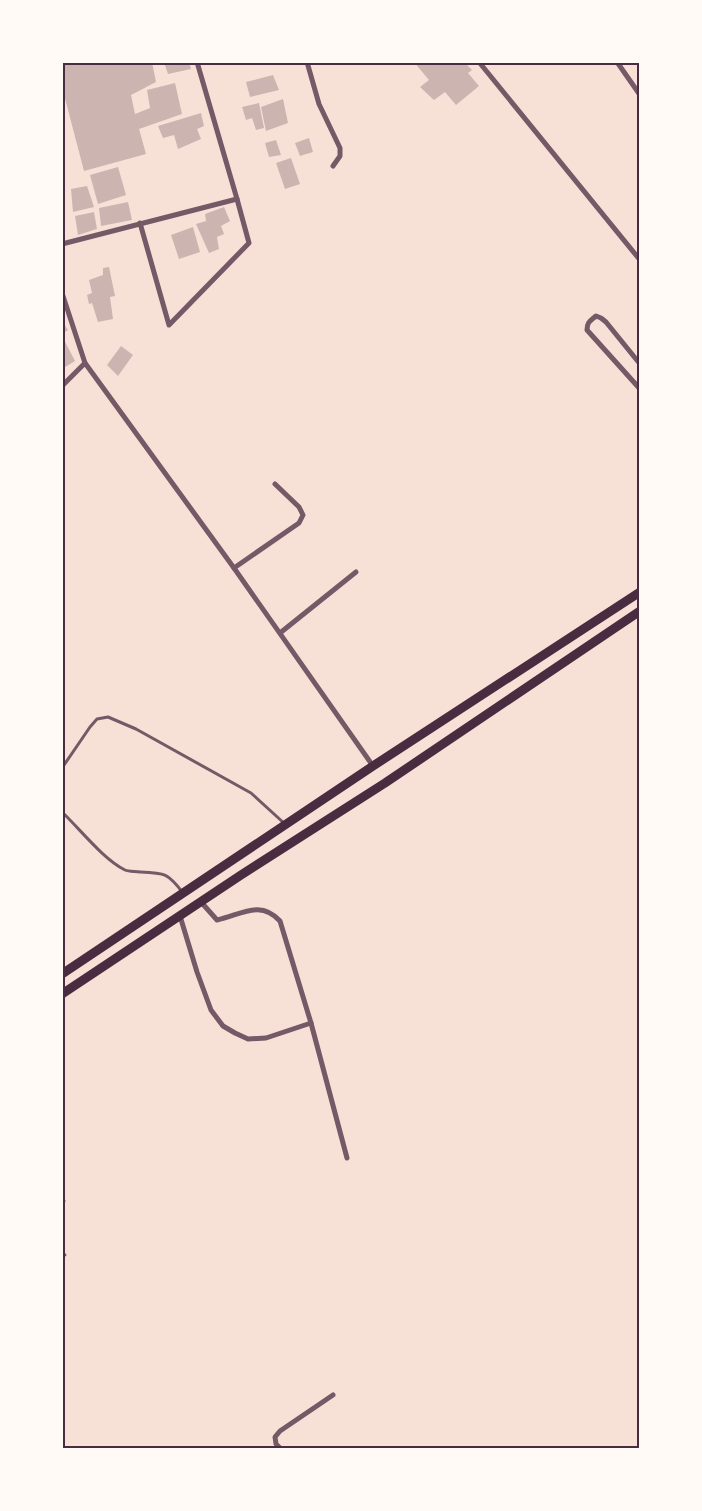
<svg xmlns="http://www.w3.org/2000/svg" width="702" height="1511" font-family="'Fira Sans',sans-serif">
<style>
.building{fill:#ccb4b1}
.lines{fill:none;stroke-linecap:round;stroke-linejoin:round}
.service{stroke:#755966;stroke-width:3}
.minor{stroke:#755966;stroke-width:5}
.secondary{stroke:#4a2c40;stroke-width:9}
.neatline{fill:none;stroke:#4a2c40;stroke-width:2}
</style>
<rect width="100%" height="100%" fill="#f7e1d7"/>
<g class="building">
<polygon points="62,62 152,62 156,82 131,95 135,114 150,108 147,90 175,83 182,114 139,129 146,154 84,171 62,87"/>
<polygon points="164,62 189,62 191,69 168,74"/>
<polygon points="414,62 457,62 458,64 464,62 472,70 468,73 479,86 456,105 445,92 434,100 420,87 429,80"/>
<polygon points="273,75 279,90 250,97 246,82"/>
<polygon points="283,99 288,123 266,131 261,107"/>
<polygon points="259,103 264,128 256,130 252,118 246,120 242,107"/>
<polygon points="201,113 204,126 197,129 201,139 178,149 174,135 163,138 158,126"/>
<polygon points="309,138 313,152 300,156 295,143"/>
<polygon points="276,140 281,155 269,157 265,143"/>
<polygon points="291,158 300,184 285,189 276,163"/>
<polygon points="118,167 126,195 98,204 90,175"/>
<polygon points="87,186 94,207 73,212 71,189"/>
<polygon points="128,202 132,220 101,226 99,208"/>
<polygon points="224,207 230,221 221,226 224,234 217,237 219,249 209,253 196,224 206,221 205,214"/>
<polygon points="94,212 97,229 78,235 75,216"/>
<polygon points="193,227 200,252 179,259 171,235"/>
<polygon points="109,267 115,296 110,297 113,319 98,322 92,303 89,304 87,295 92,293 89,280 103,275 103,268"/>
<polygon points="62,321 68,330 62,334"/>
<polygon points="62,336 75,361 62,369"/>
<polygon points="121,346 133,355 118,376 107,365"/>
</g>
<g class="lines">
<g class="service">
<polyline points="62,768 90,727 97,719 108,717 136,729 251,793 285,824"/>
<path d="M62 812C80 829 103 859 125 870 129 872 136 871 140 872 165 873 168 873 183 893"/>
<polyline points="62,1196 64,1201 62,1205"/>
<polyline points="62,1253 65,1255"/>
</g>
<g class="minor">
<polyline points="307,62 319,104 340,148 340,156 333,166"/>
<polyline points="479,62 640,260"/>
<polyline points="617,62 640,95"/>
<polyline points="140,223 169,325 249,243 237,199"/>
<polyline points="62,244 237,199 197,62"/>
<polyline points="62,293 85,363 234,568 373,766"/>
<path d="M640 364 606 322 601 318 596 316C590 321 587 322 587 330L640 389"/>
<polyline points="62,386 85,363"/>
<polyline points="234,568 299,523 303,515 299,507 275,484"/>
<polyline points="280,633 356,572"/>
<path d="M201 902 217 920C241 915 260 899 280 921L311 1023 347 1158"/>
<polyline points="180,916 197,972 211,1010 223,1026 235,1033 248,1039 266,1038 311,1023"/>
<polyline points="280,1448 276,1444 275,1437 280,1431 333,1395"/>
</g>
<g class="secondary">
<polyline points="62,974 373,766 640,592"/>
<polyline points="62,994 241,875 385,783 640,611"/>
</g>
</g>
<rect width="702" height="1511" fill="none" stroke="#fffaf5" stroke-width="128"/>
<rect x="64" y="64" width="574" height="1383" class="neatline"/>
</svg>
